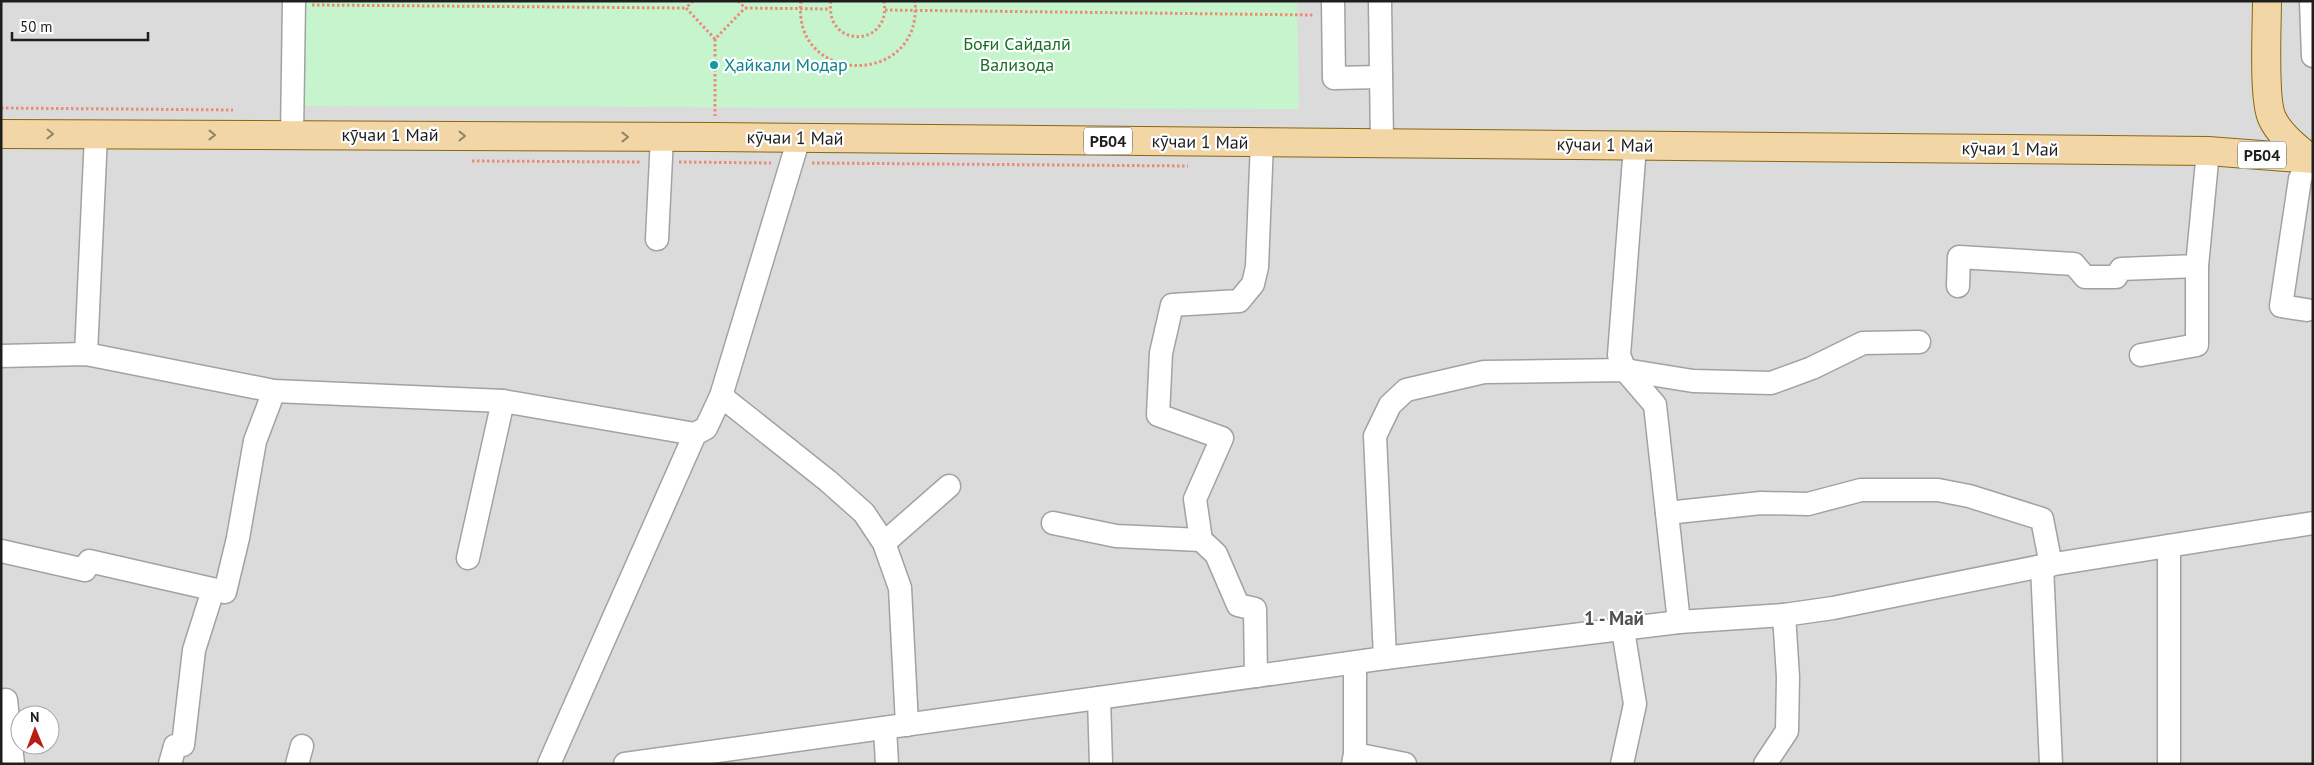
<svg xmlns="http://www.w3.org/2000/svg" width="2314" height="765" font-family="'PT Sans',sans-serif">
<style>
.residential{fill:#dcdbdb;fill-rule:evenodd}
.park{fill:#c6f4cd}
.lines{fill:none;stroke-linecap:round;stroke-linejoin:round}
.minor-casing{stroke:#a2a2a2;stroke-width:25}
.major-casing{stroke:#89680f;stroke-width:30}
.path{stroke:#eb8c79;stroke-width:3;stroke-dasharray:2.5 2.5;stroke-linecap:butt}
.minor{stroke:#fff;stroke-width:22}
.major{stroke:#f2d6a6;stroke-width:28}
.oneway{stroke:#938369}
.culture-dot{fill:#0f9aa8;stroke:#fff;stroke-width:2}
.labels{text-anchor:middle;stroke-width:4.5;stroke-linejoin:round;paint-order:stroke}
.shield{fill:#fff;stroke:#626262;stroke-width:1}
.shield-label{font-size:16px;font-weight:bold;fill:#1e1e1e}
.park-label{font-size:18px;fill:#177124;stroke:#fff}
.culture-label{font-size:18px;fill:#0d838f;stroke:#fff;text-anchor:start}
.street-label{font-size:18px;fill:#1e1e1e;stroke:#fff}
.neighbourhood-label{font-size:19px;font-weight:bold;fill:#515151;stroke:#fff}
</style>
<rect width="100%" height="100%" fill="#eeece5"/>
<path class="residential" d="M1 1H2313V764H1ZM20 715H50V745H20Z"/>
<polygon class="park" points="304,1 1297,1 1299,109 305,106"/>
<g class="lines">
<g class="minor-casing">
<g id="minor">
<polyline points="1333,1 1334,78 1381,77"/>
<polyline points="1380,1 1382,143"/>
<polyline points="2311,1 2313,56"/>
<polyline points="292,135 294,1"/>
<polyline points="1635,146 1619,355 1625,370 1655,405 1679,622"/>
<polyline points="657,239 662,137"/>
<polyline points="1958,286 1959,257 2074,264 2085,277 2116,277 2121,269 2197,266 2208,151"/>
<polyline points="2307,310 2281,306 2300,179 2309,158"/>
<polyline points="86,354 96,135"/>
<polyline points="2141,355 2197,345 2197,266"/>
<polyline points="1,356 86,354 274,391 503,401 695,434"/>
<polyline points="721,396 828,481 864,513 884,543 900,588 907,725"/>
<polyline points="1667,513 1761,503 1808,504 1861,490 1938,490 1969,496 2042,519 2051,565"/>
<polyline points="1053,523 1116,536 1201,540"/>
<polyline points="884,543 949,486"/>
<polyline points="1,551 85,570 89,561 225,592 238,538 255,441 274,391"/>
<polyline points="468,558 503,401"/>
<polyline points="2042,566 2051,764"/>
<polyline points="1385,658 1375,436 1390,405 1406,390 1484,372 1625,370 1693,381 1771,383 1812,368 1863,343 1919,342"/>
<polyline points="1256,676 1255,609 1238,605 1216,554 1201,540 1195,499 1222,438 1158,415 1161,353 1172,305 1239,301 1253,284 1257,267 1262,142"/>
<polyline points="1099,698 1101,764"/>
<polyline points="6,700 13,764"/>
<polyline points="885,728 887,764"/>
<polyline points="1355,754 1405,764"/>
<polyline points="170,764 175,746 183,745 194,650 213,590"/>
<polyline points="297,764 302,746"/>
<polyline points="549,764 695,434 706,428 721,396 799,138"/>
<polyline points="625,764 1385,658 1679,622 1784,615 1833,608 2042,566 2313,523"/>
<polyline points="1353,764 1355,754 1355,663"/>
<polyline points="1622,764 1635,704 1623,630"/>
<polyline points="1765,764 1787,731 1788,677 1784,615"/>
<polyline points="2169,764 2169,546"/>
</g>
</g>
<g class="major-casing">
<g id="major">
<path d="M2267 1C2267 26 2263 99 2272 118 2279 134 2296 147 2309 158"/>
<polyline points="1,134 715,137 2208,151 2313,159"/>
</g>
</g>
<g class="path">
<polyline points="693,1 686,8 715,39 745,8"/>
<polyline points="738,1 745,8 830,9"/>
<path d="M801 1C791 86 923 88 915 1"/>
<path d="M831 1C824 49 892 48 884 1"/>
<polyline points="312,5 686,8"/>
<polyline points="885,10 1314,15"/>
<polyline points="715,39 715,116"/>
<polyline points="1,108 233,110"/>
<polyline points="472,161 641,162"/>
<polyline points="679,162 771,163"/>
<polyline points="812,163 1188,166"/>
</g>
<use href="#minor" class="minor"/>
<use href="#major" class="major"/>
</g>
<defs><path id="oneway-chevron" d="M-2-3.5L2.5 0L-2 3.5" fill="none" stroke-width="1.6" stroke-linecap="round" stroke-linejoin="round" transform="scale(1.25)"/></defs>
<g class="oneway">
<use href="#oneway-chevron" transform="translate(50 134) rotate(1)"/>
<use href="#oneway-chevron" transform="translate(212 135)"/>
<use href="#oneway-chevron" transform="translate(462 136)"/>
<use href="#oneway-chevron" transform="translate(625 137)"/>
</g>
<circle class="culture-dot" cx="714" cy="65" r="5"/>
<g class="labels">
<g class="shield">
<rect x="1084" y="127.5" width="48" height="27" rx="4"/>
<rect x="2238" y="141.5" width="48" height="27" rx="4"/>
</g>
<g class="shield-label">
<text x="1108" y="147">РБ04</text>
<text x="2262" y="161">РБ04</text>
</g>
<g class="park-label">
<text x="1017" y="50">Боғи Сайдалӣ<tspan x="1017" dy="21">Вализода</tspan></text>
</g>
<g class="culture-label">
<text x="724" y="71">Ҳайкали Модар</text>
</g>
<g class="street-label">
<text x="390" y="141">кӯчаи 1 Май</text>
<text transform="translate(795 138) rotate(1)" y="6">кӯчаи 1 Май</text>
<text transform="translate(1200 142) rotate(1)" y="6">кӯчаи 1 Май</text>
<text transform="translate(1605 145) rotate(1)" y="6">кӯчаи 1 Май</text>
<text transform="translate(2010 149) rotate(1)" y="6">кӯчаи 1 Май</text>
</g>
<g class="neighbourhood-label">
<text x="1614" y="625">1 - Май</text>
</g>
</g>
<rect width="2314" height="765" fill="none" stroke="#1e1e1e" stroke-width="5"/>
<g transform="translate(35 730) rotate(359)"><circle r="24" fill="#ffffff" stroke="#a5a5a5"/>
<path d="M0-4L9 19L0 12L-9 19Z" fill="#b71f15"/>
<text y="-8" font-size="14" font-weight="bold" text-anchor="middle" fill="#1e1e1e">N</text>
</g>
<path d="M12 32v8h136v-8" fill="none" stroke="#1e1e1e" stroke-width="2.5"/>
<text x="20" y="32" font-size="15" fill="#1e1e1e" stroke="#ffffff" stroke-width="4" paint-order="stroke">50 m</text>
</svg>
